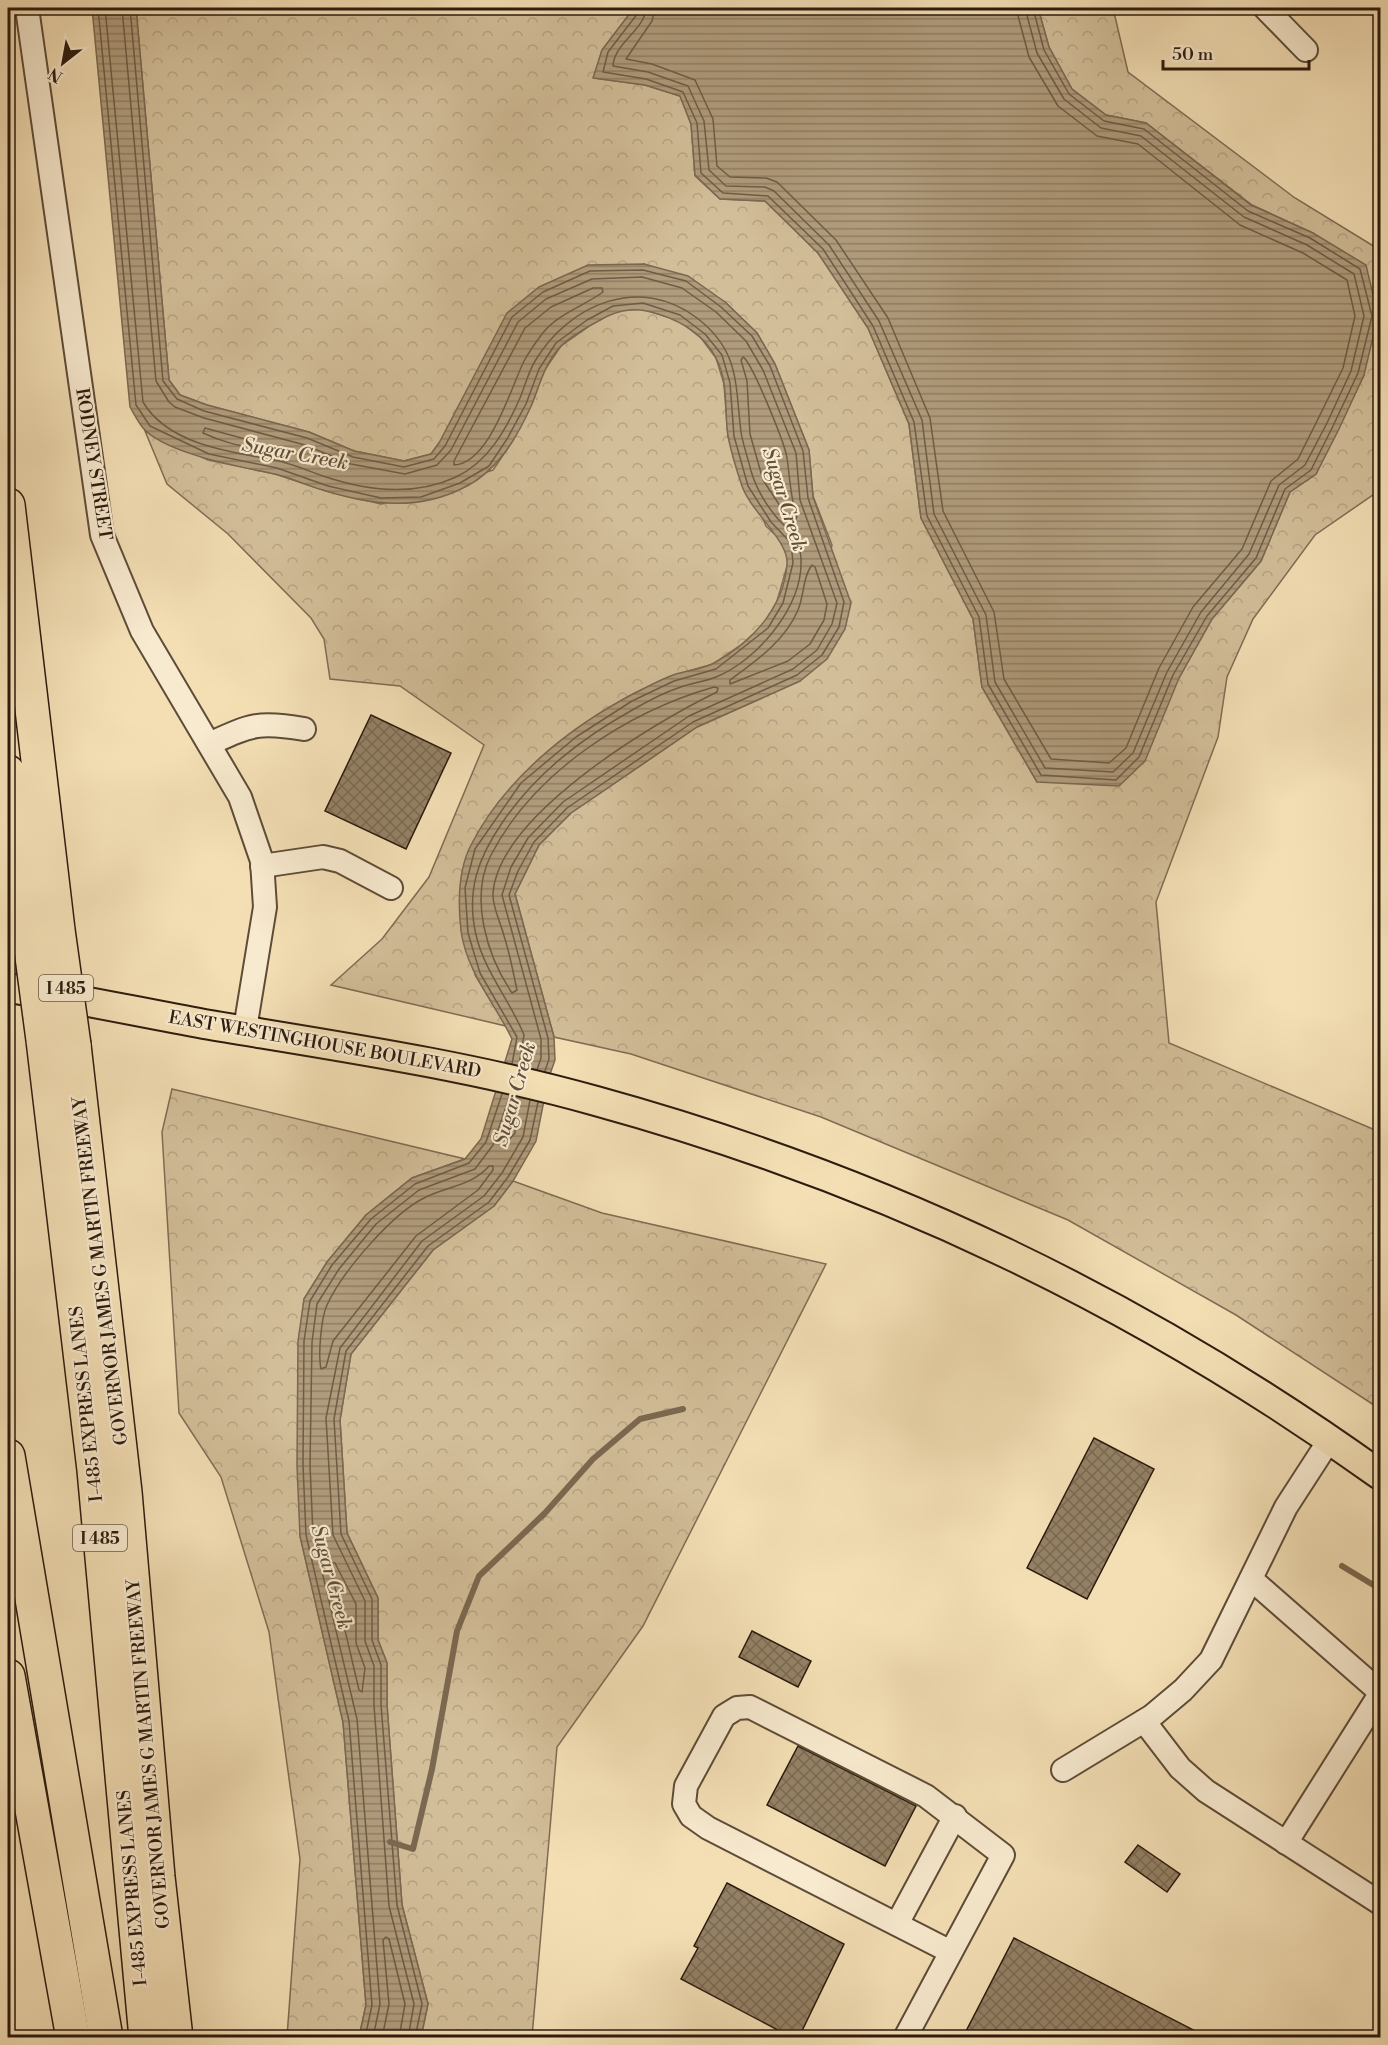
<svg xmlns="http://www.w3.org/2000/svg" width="1388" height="2045" font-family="'Libre Bodoni',serif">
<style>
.forest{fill:url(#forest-crowns);stroke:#7f6c54;stroke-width:1.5}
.water{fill:url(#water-rules);stroke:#7b6850;stroke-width:1.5}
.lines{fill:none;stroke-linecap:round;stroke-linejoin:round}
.shore{stroke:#6e5c45;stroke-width:1.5}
.stream{stroke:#7b6850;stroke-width:6}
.building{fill:url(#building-cross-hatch);stroke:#2c1b0e;stroke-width:1.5}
.minor-casing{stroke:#5e4c38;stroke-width:26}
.major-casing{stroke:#2c1b0e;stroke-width:32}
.highway-casing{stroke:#2c1b0e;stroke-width:36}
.minor{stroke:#f8eacf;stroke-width:22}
.major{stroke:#f4dfb5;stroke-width:28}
.highway{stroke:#f4dfb5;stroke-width:33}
.highway-bridge-casing{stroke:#2c1b0e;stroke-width:36;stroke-linecap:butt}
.highway-bridge{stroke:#f4dfb5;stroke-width:33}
.labels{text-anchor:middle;stroke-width:4.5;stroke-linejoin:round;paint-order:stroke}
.shield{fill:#f8eacf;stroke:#695948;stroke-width:1.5}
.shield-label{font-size:16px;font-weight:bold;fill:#2c1b0e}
.street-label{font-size:18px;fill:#2c1b0e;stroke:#f8eacf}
.water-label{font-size:20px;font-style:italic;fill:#614f3a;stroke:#f8eacf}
</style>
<defs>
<pattern id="forest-crowns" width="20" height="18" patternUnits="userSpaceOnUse" patternTransform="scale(1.5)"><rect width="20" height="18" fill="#d2be99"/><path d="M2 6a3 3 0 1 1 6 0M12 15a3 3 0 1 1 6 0" fill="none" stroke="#b4a383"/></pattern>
<pattern id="water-rules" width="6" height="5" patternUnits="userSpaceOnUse" patternTransform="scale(1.5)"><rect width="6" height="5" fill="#b09c7c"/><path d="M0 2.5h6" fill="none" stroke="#8f7e64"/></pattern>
<pattern id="building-cross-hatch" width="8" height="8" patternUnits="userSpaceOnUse" patternTransform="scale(1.5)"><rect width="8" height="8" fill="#948165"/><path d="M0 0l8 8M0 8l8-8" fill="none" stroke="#796952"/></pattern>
</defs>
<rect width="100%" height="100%" fill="#f4dfb5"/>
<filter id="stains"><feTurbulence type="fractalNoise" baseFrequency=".00333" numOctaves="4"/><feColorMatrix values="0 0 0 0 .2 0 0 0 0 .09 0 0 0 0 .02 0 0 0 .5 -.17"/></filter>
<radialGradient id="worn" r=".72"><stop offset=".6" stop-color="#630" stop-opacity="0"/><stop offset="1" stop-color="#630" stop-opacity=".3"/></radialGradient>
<g class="forest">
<polygon points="136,8 634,8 602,50 594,78 645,85 680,96 691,124 695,176 720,199 765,201 818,253 868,328 909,424 921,518 973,619 982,687 1037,782 1179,678 1212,619 1261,561 1290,492 1316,474 1364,375 1313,233 1252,205 1146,123 1106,115 1072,89 1049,47 1038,8 1113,8 1128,72 1295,198 1380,250 1380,490 1315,535 1253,619 1227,677 1218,737 1156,902 1169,1043 1380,1132 1380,1409 1236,1315 1068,1220 821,1117 631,1054 554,1037 515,894 539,845 571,813 697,727 800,681 832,545 813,496 809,450 775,364 757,333 725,302 644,264 439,443 431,454 404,461 354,451 309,432 207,405 180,395 169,380"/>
<polygon points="642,309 678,320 701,338 716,358 724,384 728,437 766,526 785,544 788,563 777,601 764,624 742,644 713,664 672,676 629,696 572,732 536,762 475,975 506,1026 331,985 382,939 429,877 484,745 400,686 330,679 324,639 311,618 228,534 167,484 145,431 208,460 275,474 326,491 381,504 493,470 512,442 531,406 544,371 561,346 591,325 616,311"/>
<polygon points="172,1089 465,1159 412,1178 366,1215 327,1262 304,1299 300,1536 343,1722 366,2005 359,2037 287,2037 300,1859 269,1632 221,1477 179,1413 162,1132"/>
<polygon points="513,1181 602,1213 826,1264 643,1626 557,1747 532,2037 421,2037 428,2004 402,1905 387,1705 387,1663 378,1640 378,1598 347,1533 340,1420 351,1354 433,1250 494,1206"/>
</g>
<g class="water">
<path d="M92 8H136L169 380 180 395 207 405 309 432 354 451 404 461 431 454 439 443 507 313 539 287 588 265 644 264 688 276 725 302 757 333 775 364 809 450 813 497 851 603 845 629 827 659 800 681 697 727 571 813 539 845 515 894 554 1037 555 1060 548 1080 536 1141 513 1181 494 1206 433 1250 351 1354 340 1420 347 1533 378 1598V1640L387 1663V1705L402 1905 428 2004 421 2037H359L366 2005 343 1722 300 1536 297 1466 298 1341 304 1299 327 1262 366 1215 412 1178 465 1159 481 1139 512 1039C495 1003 467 973 461 931 458 904 458 870 471 845 504 780 568 728 633 694 647 687 661 679 676 674 689 670 703 669 714 663 752 643 784 607 787 564 789 540 749 511 741 483 736 468 731 452 728 436 724 410 729 382 716 358 705 336 683 322 661 315 638 307 621 308 600 320 587 327 570 336 560 347 545 363 540 384 532 404 517 438 497 472 463 488 418 511 370 505 323 490 305 485 288 476 270 473 237 466 165 453 143 428 138 422 134 414 130 407Z"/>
<polygon points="634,8 1038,8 1049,47 1072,89 1106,115 1146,123 1251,205 1313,233 1366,265 1378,316 1364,375 1339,429 1316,474 1290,492 1261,561 1212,619 1179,678 1145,761 1119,786 1037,782 982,687 973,619 921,518 909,424 868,328 818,253 765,201 720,199 695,175 691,124 680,96 645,85 593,78 602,50"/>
</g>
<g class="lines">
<g class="shore">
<polyline points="98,8 136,405 150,426 209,454 277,468 328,486 381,498 421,497 460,483 489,466 507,439 526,404 539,369 556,343 587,320 613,306 643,303 680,315 705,334 722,355 730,383 734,436 748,486 771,522 791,543 793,563 783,603 768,628 716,669 674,681 632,701 576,737 521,783 475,849 465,888 468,933 480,973 517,1037 512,1064"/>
<path d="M105 8 143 402C167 443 227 452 270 459 288 462 306 470 323 476 367 491 413 497 456 477 488 462 506 430 520 398 525 386 528 373 535 361 569 304 640 274 697 318 740 351 735 384 741 432 743 445 748 458 751 471 756 488 767 506 778 519 791 533 800 539 801 559 803 606 758 660 716 677 704 682 690 683 678 688 663 693 648 701 634 709 582 738 536 773 502 823 478 858 466 891 476 935 485 973 510 1000 524 1035L519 1065"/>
<polyline points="122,8 156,381 169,402 175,407 204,418 305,445 351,464 405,474 437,465 451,450 518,322 546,299 592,279 642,277 682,288 716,312 746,341 763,370 796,453 800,500 837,603 832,624 817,650 793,669 689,716 563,802 528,838 511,867 502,895 541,1039 541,1058 537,1070"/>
<polyline points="130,8 163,381 177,399 204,411 307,438 353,457 404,467 434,459 445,446 512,317 543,292 590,271 643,270 686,281 721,307 752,336 770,366 803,451 808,498 844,602 839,627 822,655 797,675 693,722 567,808 534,842 518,871 509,895 548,1038 549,1059 545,1071"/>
<polyline points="639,8 638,13 608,52 603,72 646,79 683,92 697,123 701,173 723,193 768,196 823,249 873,326 914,422 927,516 979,617 988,684 1041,775 1116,780 1139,757 1173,675 1207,616 1256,558 1285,489 1311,470 1333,426 1358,373 1372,316 1360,269 1310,238 1248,211 1144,129 1104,121 1069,94 1044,50 1033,8"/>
<path d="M646 8C645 30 614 43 613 66L648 72 688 86 704 121 709 170 726 186 765 187 774 191 829 245 879 321 922 420 934 514 986 615 995 682 1045 768 1113 772 1133 753 1167 672 1201 612 1249 554 1279 485 1305 465 1327 423 1351 371 1364 316 1354 274 1307 245 1244 217 1141 136 1101 128 1064 99 1037 53 1025 8"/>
<polyline points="655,8 652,21 626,59 652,64 695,80 713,119 717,166 730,177 766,178 777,182 836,240 888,318 930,418 943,511 994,612 1004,679 1051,759 1109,763 1126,748 1159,668 1193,607 1242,549 1271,481 1298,459 1318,419 1343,368 1355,316 1347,280 1303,253 1240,225 1138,144 1097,136 1058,106 1029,57 1016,8"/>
<path d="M593 288H602L603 292C584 306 557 314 542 334 536 342 529 352 524 361 511 387 490 463 454 465V461L525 328 551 307Z"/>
<path d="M743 357C752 362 785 444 787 458 790 478 790 497 797 517L795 521 784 512 763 480 750 434 747 381 741 360Z"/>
<path d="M205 428 256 442 257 445C245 450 216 439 203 433Z"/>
<path d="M812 565 815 567 827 604 824 620 810 644 788 661 730 684V680C756 661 785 641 798 610 804 596 803 576 812 565Z"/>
<path d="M714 687 718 688 717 692C653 723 499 815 493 893 492 907 501 923 504 936 510 954 513 972 517 990L512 993C487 956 469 898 491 855 534 772 627 712 714 687Z"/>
<polygon points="516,1116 515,1133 507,1142 505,1139 512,1118"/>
<path d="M489 1166H493V1170L478 1190 416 1236 333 1341 326 1367 321 1369C318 1355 321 1318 327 1305 342 1272 392 1214 424 1198 447 1186 472 1186 489 1166Z"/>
<polygon points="332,1562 335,1563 356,1604 356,1643 365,1668 362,1692 359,1690 330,1566"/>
<polyline points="365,2038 372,2005 349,1721 306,1535 303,1465 304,1341 310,1301 332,1265 371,1219 415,1184 469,1163 486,1142 502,1094"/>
<polyline points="373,2038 380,2004 357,1719 313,1534 310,1465 312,1342 317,1304 339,1269 376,1224 419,1190 475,1169 493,1145 510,1095"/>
<polyline points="382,2038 389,2004 383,1940 386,1937 389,1939 405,2004 399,2038"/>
<polyline points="408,2038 414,2004 389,1906 374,1705 374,1666 365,1641 365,1601 333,1535 326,1418 340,1348 422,1241 484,1196 502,1173 523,1137 530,1100"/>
<polyline points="415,2038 422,2004 397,1905 381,1705 381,1665 372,1640 372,1599 341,1534 334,1419 346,1351 428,1246 489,1202 508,1177 530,1140 538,1102"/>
</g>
<g class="stream">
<polyline points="1342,1566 1380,1589"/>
<polyline points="390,1842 413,1849 432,1769 457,1631 479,1576 545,1513 593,1459 640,1419 683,1409"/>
</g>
</g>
<g class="building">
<polygon points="371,715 451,753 406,849 325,811"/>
<polygon points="1094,1438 1154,1469 1087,1599 1027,1568"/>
<polygon points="752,1631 811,1661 798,1687 739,1657"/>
<polygon points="798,1746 916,1806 885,1866 767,1805"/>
<polygon points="1138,1845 1180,1874 1167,1892 1125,1862"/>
<polygon points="727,1883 844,1944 799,2037 791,2037 681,1979 698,1948 694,1946"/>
<polygon points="1014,1938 1207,2037 963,2037"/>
</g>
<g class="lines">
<g class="minor-casing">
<g id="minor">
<polyline points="27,8 102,535 142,631 240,797 262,861 265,907 245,1029"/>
<polyline points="1265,8 1306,50"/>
<path d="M209 744C251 725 258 721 304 729"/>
<polyline points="262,866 323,857 340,861 391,888"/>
<polyline points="1251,1579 1380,1692"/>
<polyline points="1144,1721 1180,1768 1206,1791 1380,1903"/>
<polyline points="1063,1770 1152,1716 1183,1690 1211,1660 1286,1507 1330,1439"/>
<polyline points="1286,1843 1380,1694"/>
<polyline points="897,1924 955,1816"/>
<polyline points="905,2038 1003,1855 926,1796 750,1707 737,1708 724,1716 686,1786 684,1804 691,1816 708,1828 951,1952"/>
</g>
</g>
<g class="major-casing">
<path id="major" d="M8 988C74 998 138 1012 204 1024 336 1046 468 1065 596 1101 883 1180 1139 1302 1380 1475"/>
</g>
<g class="highway-casing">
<g id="highway">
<polyline points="8,505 58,930"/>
<polyline points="8,772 28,926"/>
<polyline points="43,1040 94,1470 146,2038"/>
<polyline points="74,1045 125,1492 158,1877 176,2038"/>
<polyline points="8,1456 106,2038"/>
<polyline points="8,1676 73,2038"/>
</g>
</g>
<use href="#minor" class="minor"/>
<use href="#major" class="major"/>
<use href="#highway" class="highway"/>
<g class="highway-bridge-casing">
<g id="highway-bridge">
<polyline points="28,926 43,1040"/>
<polyline points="58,930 74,1045"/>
</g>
</g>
<use href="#highway-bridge" class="highway-bridge"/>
</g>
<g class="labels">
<g class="shield">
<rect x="39" y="975" width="54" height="26" rx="4.5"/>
<rect x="73" y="1525" width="54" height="26" rx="4.5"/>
</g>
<g class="shield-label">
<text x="66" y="994">I 485</text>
<text x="100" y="1544">I 485</text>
</g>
<g class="street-label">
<text transform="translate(94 464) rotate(81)" y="6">RODNEY STREET</text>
<text transform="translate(325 1044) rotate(10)" y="6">EAST WESTINGHOUSE BOULEVARD</text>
<text transform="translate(100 1271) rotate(-97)" y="6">GOVERNOR JAMES G MARTIN FREEWAY</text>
<text transform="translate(86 1404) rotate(-96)" y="6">I-485 EXPRESS LANES</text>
<text transform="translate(148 1754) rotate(-95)" y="6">GOVERNOR JAMES G MARTIN FREEWAY</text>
<text transform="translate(132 1888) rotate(-95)" y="6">I-485 EXPRESS LANES</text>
</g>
<g class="water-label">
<text transform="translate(295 453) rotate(10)" y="7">Sugar Creek</text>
<text transform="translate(785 499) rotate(73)" y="7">Sugar Creek</text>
<text transform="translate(514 1094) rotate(-74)" y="7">Sugar Creek</text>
<text transform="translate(332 1577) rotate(75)" y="7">Sugar Creek</text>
</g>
</g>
<rect width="1388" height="2045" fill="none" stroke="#f4dfb5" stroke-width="30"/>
<rect x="9" y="9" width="1370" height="2027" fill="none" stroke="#2c1b0e" stroke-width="3"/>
<rect x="15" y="15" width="1358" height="2015" fill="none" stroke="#2c1b0e" stroke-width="1.5"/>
<g transform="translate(63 63) rotate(211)" stroke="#f8eacf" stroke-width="4.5" paint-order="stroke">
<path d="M0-4.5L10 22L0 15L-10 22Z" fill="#2c1b0e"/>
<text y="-9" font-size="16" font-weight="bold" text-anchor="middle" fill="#2c1b0e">N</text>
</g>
<path d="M1163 60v9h146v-9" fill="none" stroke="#2c1b0e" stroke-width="3"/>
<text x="1172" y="60" font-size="18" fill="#2c1b0e" stroke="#f8eacf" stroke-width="4.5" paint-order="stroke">50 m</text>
<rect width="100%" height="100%" filter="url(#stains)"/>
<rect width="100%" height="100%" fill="url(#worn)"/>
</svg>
